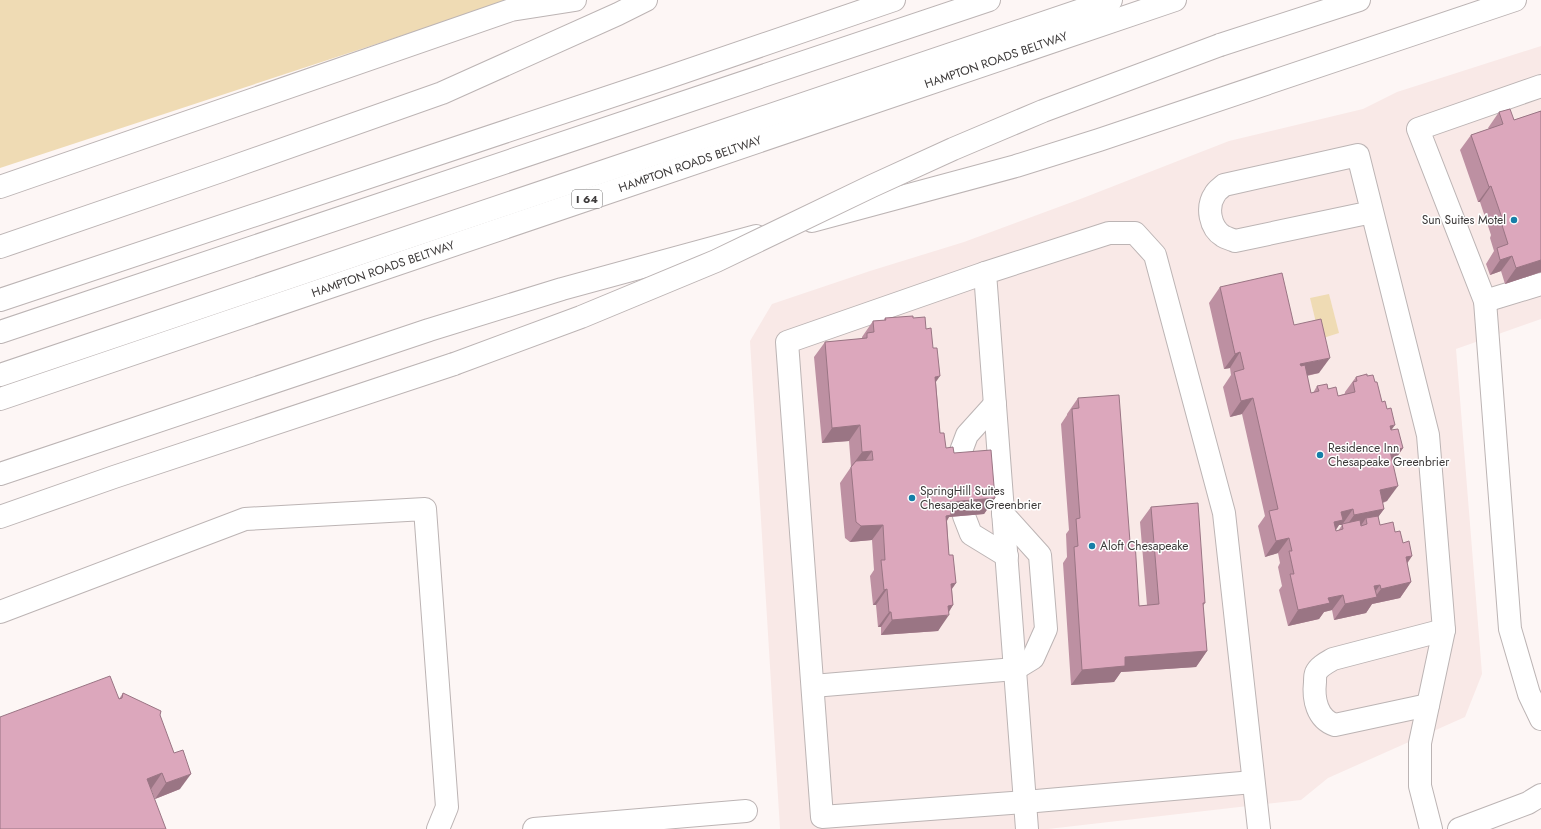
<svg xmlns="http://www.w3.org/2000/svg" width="1541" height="829" font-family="Jost,sans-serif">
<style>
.built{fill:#f9e9e7}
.green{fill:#efdbb4}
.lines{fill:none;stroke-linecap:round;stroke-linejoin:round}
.minor-casing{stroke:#bcb4b4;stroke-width:24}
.highway-casing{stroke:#bcb4b4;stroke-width:24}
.minor{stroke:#fff;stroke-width:22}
.highway{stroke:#fff;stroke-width:22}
.highway-bridge-casing{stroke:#bcb4b4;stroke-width:24;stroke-linecap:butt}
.highway-bridge{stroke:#fff;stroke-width:22}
.wall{fill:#bd90a2;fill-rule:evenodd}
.shaded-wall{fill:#9a7584}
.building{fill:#dca7bc;stroke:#9a7584}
.poi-dot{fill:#167fa8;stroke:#fff;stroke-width:1.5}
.labels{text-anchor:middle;stroke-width:3;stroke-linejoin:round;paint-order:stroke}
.shield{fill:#fff;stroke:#777575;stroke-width:1}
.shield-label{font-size:11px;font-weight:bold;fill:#3d3a3a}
.street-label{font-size:12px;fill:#3d3a3a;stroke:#fff}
.poi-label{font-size:12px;fill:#3d3a3a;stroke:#fff;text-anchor:start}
</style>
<rect width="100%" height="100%" fill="#fdf6f5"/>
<polygon class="built" points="1541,46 1541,319 1456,349 1482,674 1465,717 1328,778 1301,800 1048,829 780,829 750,341 772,304 870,271 964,242 1083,198 1229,141 1363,109 1397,92"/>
<g class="green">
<polygon points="0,0 510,0 0,168"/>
<polygon points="1329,294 1339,333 1320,339 1310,298"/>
</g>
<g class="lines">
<g class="minor-casing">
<g id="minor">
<polyline points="1541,86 1418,129 1485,301 1510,629 1529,694 1541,719"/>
<path d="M1372 212 1235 241C1231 239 1226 238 1223 236 1210 228 1206 207 1215 194 1217 190 1221 188 1224 185L1358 155 1428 435 1444 630 1420 743V786L1431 829"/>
<polyline points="985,273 787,342 822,817 1025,802 1253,782"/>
<polyline points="1485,301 1541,284"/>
<polyline points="961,467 961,451 967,435 995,404"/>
<polyline points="964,516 971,534 1007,556"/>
<polyline points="0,612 245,519 425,509 447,807 438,829"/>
<polyline points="813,686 1015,669 1033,658 1046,629 1040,555 1003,514"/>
<path d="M1428 705 1335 725C1317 719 1313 699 1315 682 1315 680 1315 675 1316 673 1319 666 1328 662 1333 659L1444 630"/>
<polyline points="534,829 746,811"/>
<polyline points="1027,829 985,273 1109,233 1135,233 1155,255 1224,513 1259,829"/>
<polyline points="1459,829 1528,803 1541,795"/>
</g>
</g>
<g class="highway-casing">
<g id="highway">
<polyline points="1220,45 1359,0"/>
<polyline points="0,187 511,10 575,0"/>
<polyline points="812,221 1016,166 1099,140 1515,0"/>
<polyline points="0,247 221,171 442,93 618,14 646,0"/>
<polyline points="0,300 666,78 894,0"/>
<polyline points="0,332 989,0"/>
<polyline points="0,375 1111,0"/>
<polyline points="0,399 1175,0"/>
<polyline points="0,474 429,330 562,289 756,236"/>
<polyline points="0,517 114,477 454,364"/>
</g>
</g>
<use href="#minor" class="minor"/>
<use href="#highway" class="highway"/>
<g class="highway-bridge-casing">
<polyline id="highway-bridge" points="454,364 581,317 716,261 872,186 953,149 1043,111 1220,45"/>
</g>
<use href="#highway-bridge" class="highway-bridge"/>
</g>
<g class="wall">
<polygon points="1541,111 1541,272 1505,284 1501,271 1490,275 1486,264 1494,251 1490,238 1491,235 1480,202 1478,202 1460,150 1471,135 1489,129 1488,128 1499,112 1514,120"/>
<path d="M1220 287 1294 325 1319 373 1307 376 1311 393H1313L1317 386 1328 389 1338 396 1344 394 1345 393V392L1356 377 1367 376 1375 382 1391 430 1403 448 1393 463 1387 501 1383 503 1384 509 1378 517 1380 525 1395 532 1412 556 1407 564 1411 582 1400 598 1372 604 1366 613 1334 620 1332 610 1324 612 1319 619 1288 626 1279 590 1282 586 1278 567 1280 563 1278 553 1265 557 1258 526 1265 516 1242 414 1230 417 1223 387 1231 375 1230 368 1224 369 1209 303ZM1339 525H1342L1338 531H1336V530Z"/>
<polygon points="885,318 913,318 926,329 936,382 940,433 946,448 954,453 995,498 984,514 949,517 947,521 949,555 956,583 952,589 953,605 949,612 938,631 881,635 881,627 878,627 876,605 873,605 870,576 874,570 872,540 850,542 845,538 840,483 851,467 849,441 822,443 814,357 825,342 862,339 862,337 873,321 884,320"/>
<polygon points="1078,398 1130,542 1139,606 1147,605 1140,522 1151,507 1205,603 1203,606 1207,651 1196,667 1121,672 1114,682 1071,685 1063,563 1067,557 1066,534 1069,530 1061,424 1067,415 1067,414"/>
<polygon points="123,693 160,715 180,789 155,799 151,789 0,829 119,699"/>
</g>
<g class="shaded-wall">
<polygon points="1491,186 1480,202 1478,202 1489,187"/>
<polygon points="1512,256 1501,271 1490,275 1500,260"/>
<polygon points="1541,260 1541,272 1505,284 1516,268"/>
<polygon points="1240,352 1230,368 1224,369 1235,354"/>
<polygon points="1330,358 1319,373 1289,379 1300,364"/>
<polygon points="940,376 929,392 935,377"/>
<polygon points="1253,398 1242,414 1230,417 1241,401"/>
<polygon points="860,425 849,441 822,443 832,428"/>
<polygon points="1395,425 1384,440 1390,426"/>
<polygon points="1403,448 1392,464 1390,451"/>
<polygon points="872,451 861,467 851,467 862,452"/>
<polygon points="1398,486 1387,501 1369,506 1380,490"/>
<polygon points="995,498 984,514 949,517 940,531 950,502"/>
<polygon points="1353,509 1342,525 1339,525 1332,535 1323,537 1341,512"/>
<polygon points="1384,509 1373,524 1366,518 1360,527 1343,531 1354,515"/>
<polygon points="883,525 872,540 850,542 861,526"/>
<polygon points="1289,538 1278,553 1265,557 1276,541"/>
<polygon points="1412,556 1401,571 1406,557"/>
<polygon points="1411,582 1400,598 1372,604 1366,613 1334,620 1345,604 1374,586 1380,585 1370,599 1375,597 1381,589"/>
<polygon points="956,583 945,598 951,584"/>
<polygon points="887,589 876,605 873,605 884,590"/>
<polygon points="1343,595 1332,610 1324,612 1319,619 1288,626 1298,610 1328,598"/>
<polygon points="953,605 946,616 949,615 938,631 881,635 892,620 948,606"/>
<polygon points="889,612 891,612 881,627 878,627"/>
<polygon points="1207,651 1196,667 1121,672 1114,682 1071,685 1082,670 1125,657"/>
<polygon points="162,773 151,789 136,794 147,779"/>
<polygon points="191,774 180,789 155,799 166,783"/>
</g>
<g class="building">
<polygon points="1510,109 1514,120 1541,111 1541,260 1516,268 1512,256 1500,260 1497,248 1508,244 1501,222 1503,221 1491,186 1489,187 1471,135 1503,124 1499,112"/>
<polygon points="1282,273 1294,325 1321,319 1330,358 1300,364 1301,366 1305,365 1311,393 1319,391 1317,386 1327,384 1328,389 1336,387 1338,396 1355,392 1353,382 1357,381 1356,377 1367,374 1367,376 1373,375 1375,382 1377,382 1382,402 1385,401 1387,409 1391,408 1395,425 1390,426 1391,430 1398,429 1403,448 1390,451 1398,486 1380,490 1384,509 1354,515 1353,509 1341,512 1343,520 1334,522 1336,531 1343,529 1342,524 1360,520 1361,526 1367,524 1366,518 1378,516 1380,525 1393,522 1395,532 1400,531 1403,543 1409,541 1412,556 1406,557 1411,582 1381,589 1380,585 1374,586 1377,597 1345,604 1343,595 1328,598 1330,603 1298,610 1290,574 1294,574 1289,551 1292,551 1289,538 1276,541 1269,511 1278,509 1253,398 1241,401 1234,372 1244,369 1240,352 1235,354 1220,287"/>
<polygon points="913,316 913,318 925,317 926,329 931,328 933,348 937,348 940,376 935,377 940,433 944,433 946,448 953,447 954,453 991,450 995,498 950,502 951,515 946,516 949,555 953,555 956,583 951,584 953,605 948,606 949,615 892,620 891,612 889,612 887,589 884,590 881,560 885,560 883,525 861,526 856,522 851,467 856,461 873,460 872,451 862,452 860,425 832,428 825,342 867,338 867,333 874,332 873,321 886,320 885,318"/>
<polygon points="1119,395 1130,542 1135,542 1139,606 1159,604 1151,507 1198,503 1205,603 1203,603 1207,651 1125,657 1125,666 1082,670 1074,547 1078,546 1076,519 1080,518 1072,409 1079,408 1078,398"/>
<polygon points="110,676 119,699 122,698 123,693 161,711 160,715 174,753 183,750 191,774 166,783 162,773 147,779 166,829 0,829 0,717"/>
</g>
<g class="poi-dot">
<circle cx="1514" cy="220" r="4"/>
<circle cx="1320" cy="455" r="4"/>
<circle cx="912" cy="498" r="4"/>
<circle cx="1092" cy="546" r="4"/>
</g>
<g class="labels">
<rect class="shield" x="572" y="190" width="30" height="18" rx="3"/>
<g class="shield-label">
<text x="587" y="203">I 64</text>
</g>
<g class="street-label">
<text transform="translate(996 60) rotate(-19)" y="4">HAMPTON ROADS BELTWAY</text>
<text transform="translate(690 164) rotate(-19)" y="4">HAMPTON ROADS BELTWAY</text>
<text transform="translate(383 269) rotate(-19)" y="4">HAMPTON ROADS BELTWAY</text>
</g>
<g class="poi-label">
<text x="1506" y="224" text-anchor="end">Sun Suites Motel</text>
<text x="1328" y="452">Residence Inn<tspan x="1328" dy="14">Chesapeake Greenbrier</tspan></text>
<text x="920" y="495">SpringHill Suites<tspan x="920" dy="14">Chesapeake Greenbrier</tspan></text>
<text x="1100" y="550">Aloft Chesapeake</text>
</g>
</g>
</svg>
